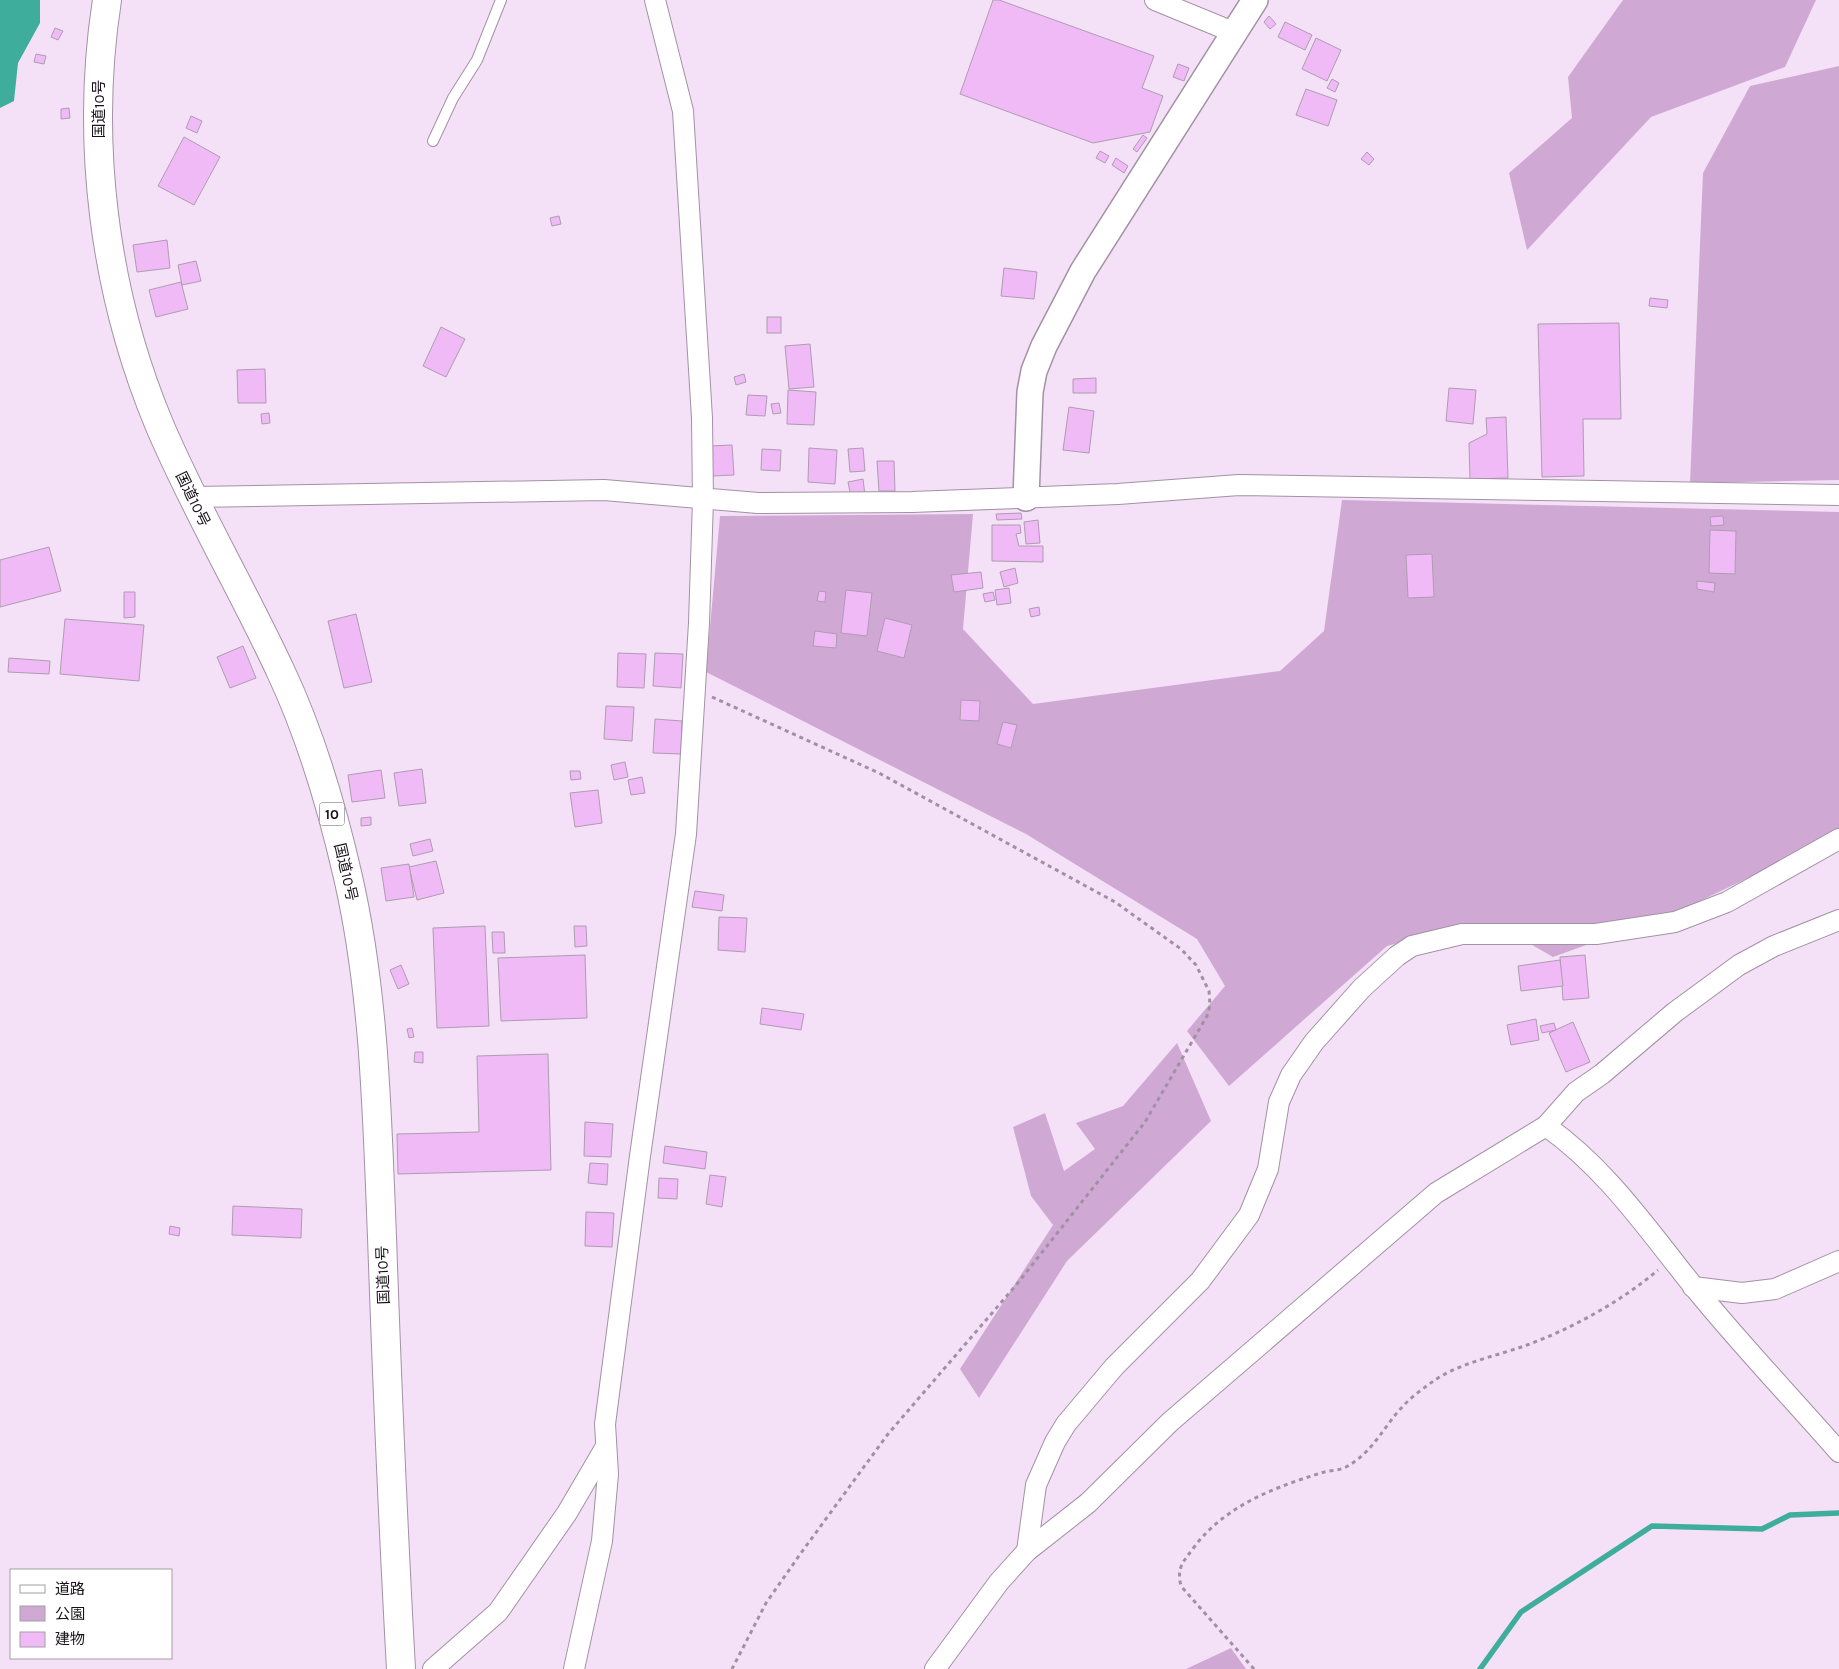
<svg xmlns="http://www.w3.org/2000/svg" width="1839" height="1669" font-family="Karla,'Noto Sans JP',sans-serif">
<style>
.green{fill:#cfa9d4}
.water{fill:#3fad9b}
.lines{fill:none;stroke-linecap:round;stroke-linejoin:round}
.stream{stroke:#3fad9b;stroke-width:5.5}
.building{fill:#f0baf7;stroke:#ae9cb1}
.service-casing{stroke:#a391a5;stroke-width:12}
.minor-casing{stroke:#a391a5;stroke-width:22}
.tertiary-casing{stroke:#a391a5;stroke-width:28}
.trunk-casing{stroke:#a391a5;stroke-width:30}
.path{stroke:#a091a2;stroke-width:3;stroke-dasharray:4 4;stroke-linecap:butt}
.service{stroke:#fff;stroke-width:10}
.minor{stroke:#fff;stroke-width:20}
.tertiary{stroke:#fff;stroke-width:25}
.trunk{stroke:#fff;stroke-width:28}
.labels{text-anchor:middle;stroke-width:4;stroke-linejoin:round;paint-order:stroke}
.shield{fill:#fff;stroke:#5e595f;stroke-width:1}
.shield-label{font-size:14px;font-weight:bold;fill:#19121a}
.street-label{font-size:15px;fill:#19121a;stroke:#fff}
</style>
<rect width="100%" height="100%" fill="#f5e1f7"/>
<g class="green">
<polygon points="1623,0 1816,0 1785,67 1651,117 1527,250 1509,173 1572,118 1568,77"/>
<polygon points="1839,66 1839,480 1690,483 1703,173 1750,86"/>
<polygon points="1342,500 1839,512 1839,834 1675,913 1553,957 1503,928 1450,929 1387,946 1229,1086 1187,1031 1225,986 1197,939 1026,834 706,672 720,516 973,514 963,629 1033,704 1280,671 1324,631"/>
<polygon points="1177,1043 1211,1121 1067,1261 979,1398 960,1369 1053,1225 1031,1196 1013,1127 1045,1113 1064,1171 1095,1149 1076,1123 1123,1106"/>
<polygon points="1231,1648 1246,1669 1186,1669"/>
</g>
<polygon class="water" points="0,0 40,0 40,23 18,63 14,101 0,108"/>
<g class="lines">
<polyline class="stream" points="1480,1669 1521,1612 1652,1526 1762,1529 1790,1515 1839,1513"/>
</g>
<g class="building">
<polygon points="993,0 999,0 1154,56 1142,88 1163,96 1150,132 1093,143 960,94"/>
<polygon points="1269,16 1276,24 1270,29 1264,22"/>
<polygon points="1285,22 1312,35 1305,50 1278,37"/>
<polygon points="55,28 63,31 58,40 51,37"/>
<polygon points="1316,38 1341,50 1327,81 1302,69"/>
<polygon points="36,54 46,56 44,64 34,62"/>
<polygon points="1178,64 1189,68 1184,81 1173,77"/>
<polygon points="1332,79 1339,83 1335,92 1327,88"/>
<polygon points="1306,89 1337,100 1328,126 1296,115"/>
<polygon points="69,108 70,118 61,119 61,109"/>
<polygon points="191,116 202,121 197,133 186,128"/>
<polygon points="1143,135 1147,138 1137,152 1133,149"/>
<polygon points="184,137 220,157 194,205 158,186"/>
<polygon points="1100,151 1109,156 1105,163 1096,158"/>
<polygon points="1367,152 1374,159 1369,165 1361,159"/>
<polygon points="1116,158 1128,166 1124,173 1112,165"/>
<polygon points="559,216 561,224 552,226 550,218"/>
<polygon points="167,240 170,268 137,272 133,245"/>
<polygon points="196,261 201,281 182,285 178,265"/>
<polygon points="1004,268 1037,272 1034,299 1001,296"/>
<polygon points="181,282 188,309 156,317 149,290"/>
<polygon points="1650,298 1668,300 1667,308 1649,306"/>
<rect x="767" y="317" width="14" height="16"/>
<polygon points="1619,323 1621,419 1583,419 1584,476 1542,477 1538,324"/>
<polygon points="441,327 465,339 446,377 423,366"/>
<polygon points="810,344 814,387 789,389 785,346"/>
<polygon points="265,369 266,403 238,403 237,370"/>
<polygon points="744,374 746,382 736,385 734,377"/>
<polygon points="1096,378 1096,393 1073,393 1073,379"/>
<polygon points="1449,388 1476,390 1473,424 1446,421"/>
<polygon points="788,390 816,392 814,425 787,424"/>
<polygon points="748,395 767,396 765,416 746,415"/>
<polygon points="779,403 781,413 773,414 771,404"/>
<polygon points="1069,407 1094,411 1089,453 1063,450"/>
<polygon points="269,413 270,423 262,424 261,414"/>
<polygon points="1506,417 1508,478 1470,479 1469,443 1487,434 1486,418"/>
<polygon points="732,445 734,475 712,476 710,446"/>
<polygon points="809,448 837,450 835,484 808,482"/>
<polygon points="863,448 865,471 850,472 848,449"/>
<polygon points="762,449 781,450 780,471 761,470"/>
<polygon points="877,461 894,461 895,491 879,491"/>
<polygon points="863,479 865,495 851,497 848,482"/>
<polygon points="1021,513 1022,519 997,520 996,514"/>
<polygon points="1723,516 1724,525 1711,526 1710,517"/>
<polygon points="1038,520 1040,543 1026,544 1024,522"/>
<polygon points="992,525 1020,525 1021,533 1016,534 1019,546 1043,546 1043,562 992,561"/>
<polygon points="1710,530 1736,531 1735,574 1709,573"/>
<polygon points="49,547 61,591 0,607 0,560"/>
<polygon points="1432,554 1434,597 1408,598 1406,555"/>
<polygon points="1015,568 1018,583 1004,587 1000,572"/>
<polygon points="981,572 983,588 954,592 951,575"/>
<polygon points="1697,581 1715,583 1714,592 1697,589"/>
<polygon points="1009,588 1011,603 997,605 995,590"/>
<polygon points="846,590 872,593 867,636 841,633"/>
<polygon points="819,591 826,592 825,602 817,601"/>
<polygon points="124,592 135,592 135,617 124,618"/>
<polygon points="993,592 995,600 985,602 983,594"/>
<polygon points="1039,607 1040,615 1031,617 1029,609"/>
<polygon points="356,614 372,682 344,688 328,621"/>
<polygon points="885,618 912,625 904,658 877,651"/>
<polygon points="65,619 144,625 139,681 60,674"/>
<polygon points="815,631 837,634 836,648 813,646"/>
<polygon points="243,646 256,678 230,688 217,657"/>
<polygon points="618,653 646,654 644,688 617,687"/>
<polygon points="655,653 683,654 681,688 653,686"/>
<polygon points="9,658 50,661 49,674 8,672"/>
<polygon points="961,700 980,701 979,721 960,720"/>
<polygon points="606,706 634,707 632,741 604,739"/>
<polygon points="655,719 682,721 681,754 653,753"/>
<polygon points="1003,722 1017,725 1011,748 997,744"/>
<polygon points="625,762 628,777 614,780 611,765"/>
<polygon points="422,769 426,803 399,806 394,773"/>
<polygon points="381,770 385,798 352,802 348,775"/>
<polygon points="570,771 580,771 581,779 571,780"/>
<polygon points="642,777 645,793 631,795 628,780"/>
<polygon points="598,790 602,823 575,827 570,793"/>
<polygon points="371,817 371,825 361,826 361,818"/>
<polygon points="430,839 433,851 413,856 410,844"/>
<polygon points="436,861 444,893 417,900 409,867"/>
<polygon points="409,864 414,897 386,901 381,868"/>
<polygon points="695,891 724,895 722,911 692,907"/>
<polygon points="719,917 747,918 745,952 718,950"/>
<polygon points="485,926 489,1026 437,1028 433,928"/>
<polygon points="574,926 586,926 587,946 575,947"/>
<polygon points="492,932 504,932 505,953 493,953"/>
<polygon points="585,955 587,1018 501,1021 498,958"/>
<polygon points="1585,955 1589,998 1563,1000 1560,957"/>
<polygon points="1560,960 1563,986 1521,991 1518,966"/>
<polygon points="401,965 409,984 398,989 390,970"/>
<polygon points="762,1008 804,1014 801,1030 760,1024"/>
<polygon points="1536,1019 1539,1040 1511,1045 1507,1025"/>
<polygon points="1573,1022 1590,1062 1566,1072 1549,1033"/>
<polygon points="1554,1023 1556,1030 1542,1033 1540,1026"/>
<polygon points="412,1028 414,1037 409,1038 407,1029"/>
<polygon points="415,1052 423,1052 423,1063 414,1062"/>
<polygon points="548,1054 551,1170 398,1174 397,1134 479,1132 477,1056"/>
<polygon points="585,1122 613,1124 611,1157 584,1156"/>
<polygon points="665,1146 707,1152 705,1169 663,1163"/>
<polygon points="590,1163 608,1164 607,1185 588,1183"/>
<polygon points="710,1175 726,1177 722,1207 706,1204"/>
<polygon points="659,1178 678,1179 677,1199 658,1198"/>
<polygon points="233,1206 302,1209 301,1238 232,1235"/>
<polygon points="586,1212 614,1213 612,1247 585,1246"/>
<polygon points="170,1226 180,1228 179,1236 169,1234"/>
</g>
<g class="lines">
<g class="service-casing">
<polyline id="service" points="433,141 453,98 477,60 501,0"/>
</g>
<g class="minor-casing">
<g id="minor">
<polyline points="1155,0 1233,32"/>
<polyline points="192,497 604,490 758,503 912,502 1118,494 1239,485 1839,495"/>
<path d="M1546 1126C1607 1169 1648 1230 1694 1287 1740 1344 1791 1397 1839 1452"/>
<polyline points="1693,1287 1742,1293 1775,1289 1839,1261"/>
<polyline points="1027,1551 1036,1485 1055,1442 1066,1424 1114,1367 1200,1281 1249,1215 1268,1169 1279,1102 1291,1075 1314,1042 1362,988 1397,956 1412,946 1462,934 1596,934 1675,922 1727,902 1839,839"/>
<polyline points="433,1669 498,1612 567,1513 605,1448"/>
<polyline points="574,1669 602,1541 608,1474 605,1424 640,1156 686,834 699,623 703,500 702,418 683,111 655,0"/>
<polyline points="935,1669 999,1582 1027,1551 1088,1503 1170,1422 1436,1193 1546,1126 1576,1092 1602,1074 1675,1012 1739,965 1774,946 1839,920"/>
</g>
</g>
<g class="tertiary-casing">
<polyline id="tertiary" points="1026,498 1030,392 1034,371 1044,346 1083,271 1255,0"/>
</g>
<g class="trunk-casing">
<path id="trunk" d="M107 0C85 141 104 292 159 424 195 509 242 588 281 672 311 736 332 807 348 877 375 995 377 1116 382 1237 387 1381 393 1525 401 1669"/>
</g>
<g class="path">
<polyline points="712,697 879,773 1115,902 1181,949 1196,965 1209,991 1210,1005 1207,1016 1145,1122 1017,1284 888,1434 801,1553 766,1603 732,1669"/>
<path d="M1254 1669 1181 1586C1176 1567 1184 1561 1195 1546 1225 1506 1275 1487 1321 1473 1329 1470 1339 1471 1346 1467 1374 1452 1384 1425 1405 1404 1414 1395 1425 1387 1435 1380 1462 1362 1497 1356 1527 1345 1571 1329 1622 1301 1658 1270"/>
</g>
<use href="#service" class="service"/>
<use href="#minor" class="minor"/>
<use href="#tertiary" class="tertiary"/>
<use href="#trunk" class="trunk"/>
</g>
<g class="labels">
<rect class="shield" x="319.5" y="802.5" width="25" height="23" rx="4"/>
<g class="shield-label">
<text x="332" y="819">10</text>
</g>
<g class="street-label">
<text transform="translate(99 109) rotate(-90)" y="5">国道10号</text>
<text transform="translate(193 499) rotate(64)" y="5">国道10号</text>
<text transform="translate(346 872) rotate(77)" y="5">国道10号</text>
<text transform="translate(383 1275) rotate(-92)" y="5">国道10号</text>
</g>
</g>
<rect x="10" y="1569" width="162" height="90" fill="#ffffff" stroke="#a3a0a3"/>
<rect x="20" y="1585" width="25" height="8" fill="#ffffff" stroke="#a3a0a3"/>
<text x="55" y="1594" font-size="15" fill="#19121a">道路</text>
<rect x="20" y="1606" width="25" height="15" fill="#cfa9d4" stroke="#a3a0a3"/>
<text x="55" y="1619" font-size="15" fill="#19121a">公園</text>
<rect x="20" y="1632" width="25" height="15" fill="#f0baf7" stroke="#a3a0a3"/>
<text x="55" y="1644" font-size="15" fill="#19121a">建物</text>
</svg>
